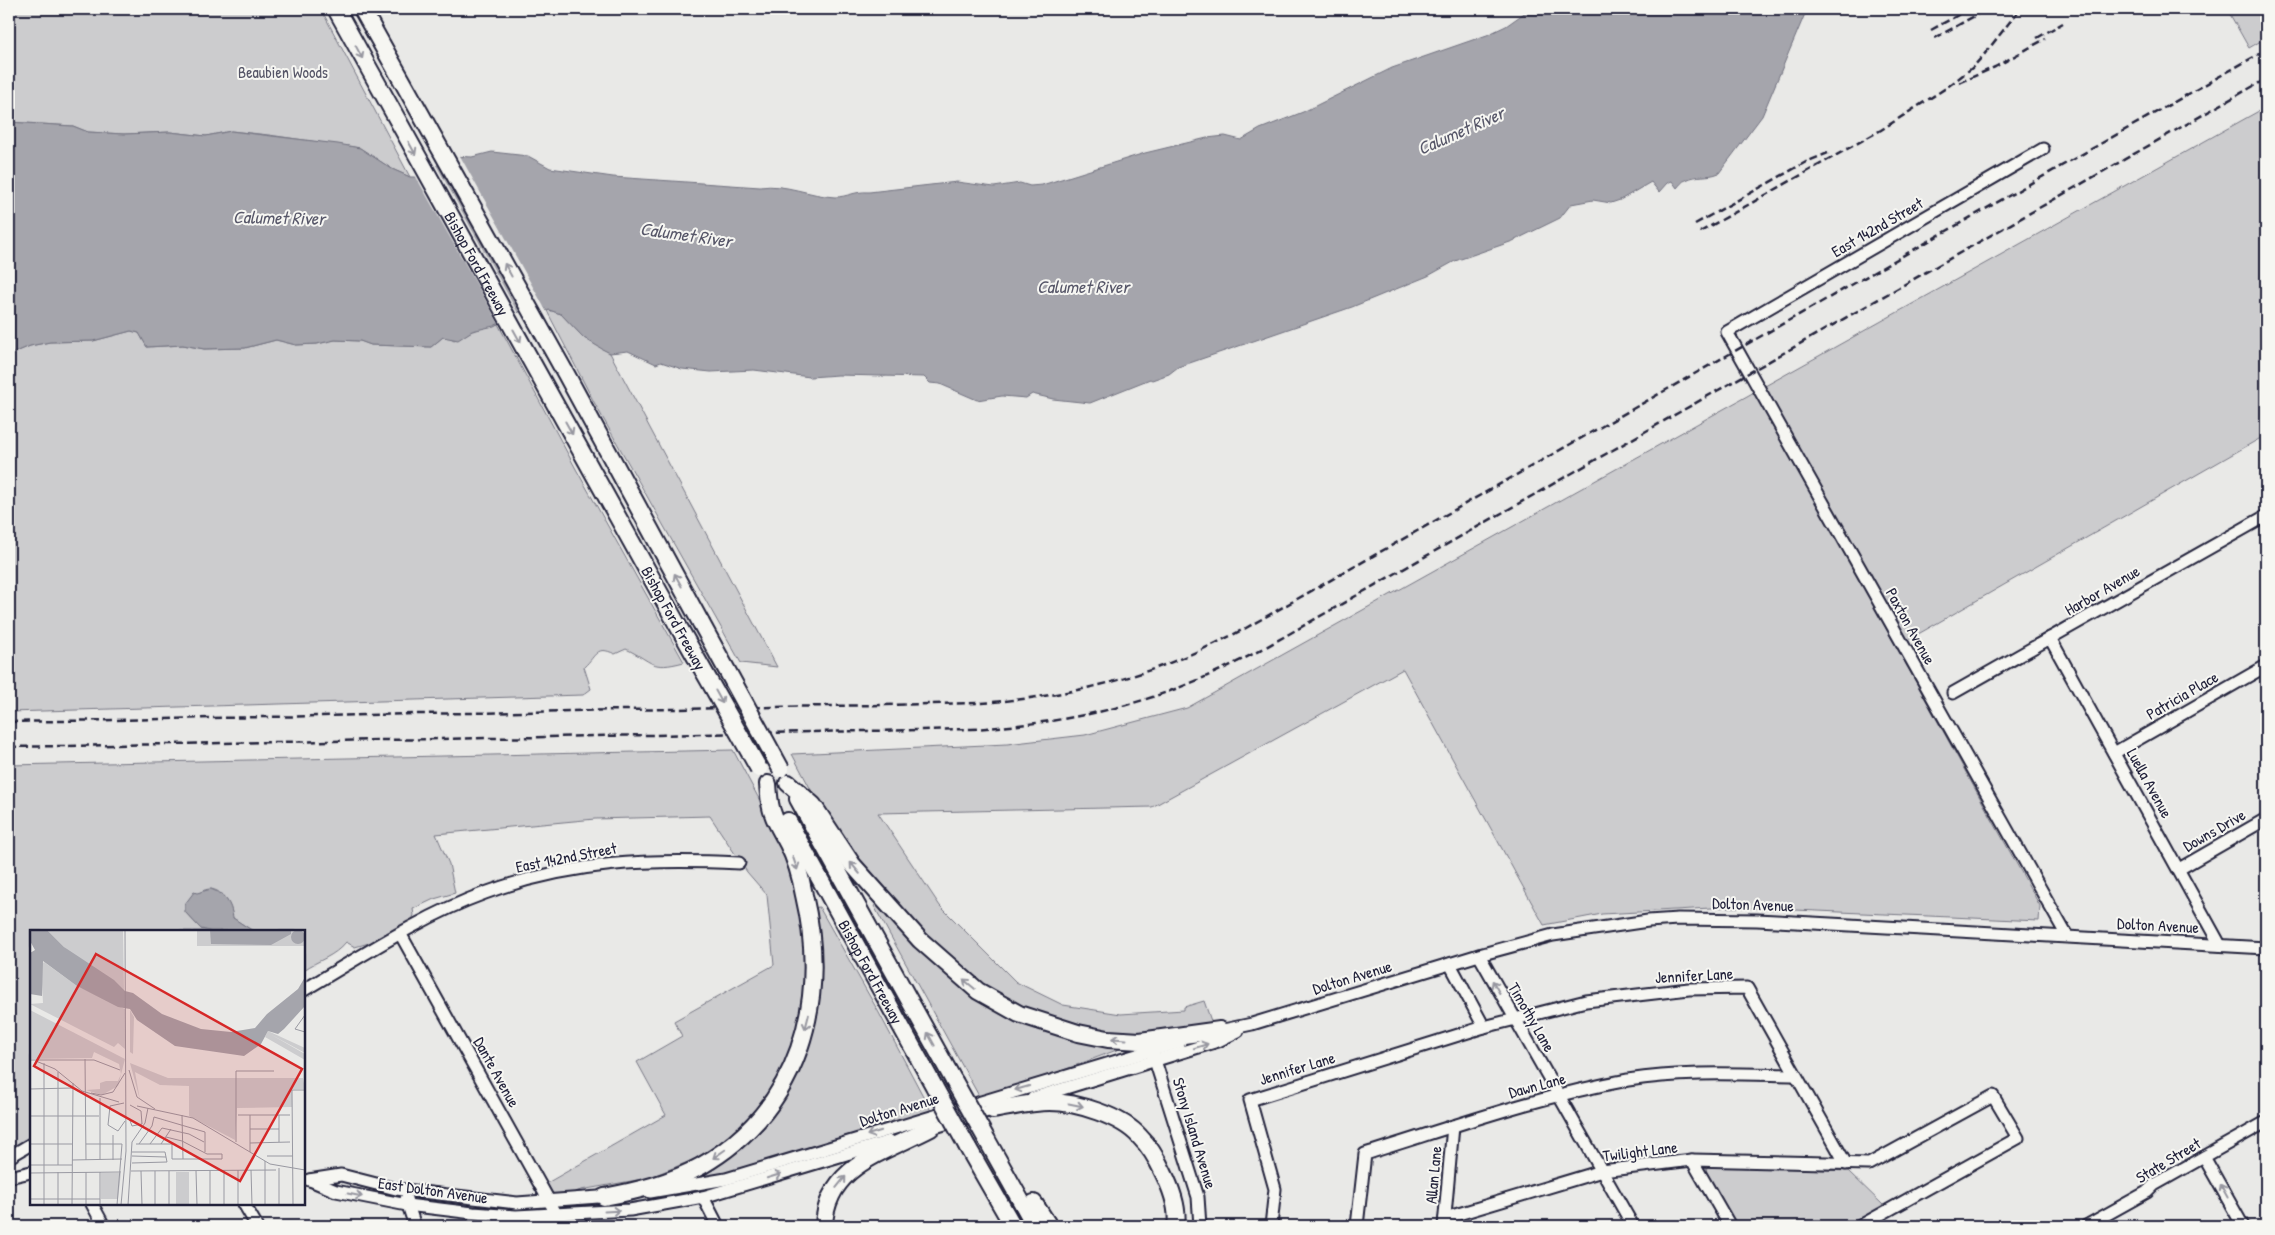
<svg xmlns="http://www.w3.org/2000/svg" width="2275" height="1235" font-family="'Patrick Hand',sans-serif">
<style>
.green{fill:#ccccce;stroke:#777784}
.water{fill:#a5a5ac;stroke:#71717f}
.pier{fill:#e9e9e7}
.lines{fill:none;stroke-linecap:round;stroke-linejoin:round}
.minor-casing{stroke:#22223b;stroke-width:15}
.highway-casing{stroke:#22223b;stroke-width:20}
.minor{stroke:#f6f6f2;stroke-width:11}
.highway{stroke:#f6f6f2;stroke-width:16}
.rail{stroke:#22223b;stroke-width:2.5;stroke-dasharray:8 4;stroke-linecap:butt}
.highway-bridge-casing{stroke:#22223b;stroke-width:20;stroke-linecap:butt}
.highway-bridge{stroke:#f6f6f2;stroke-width:16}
.oneway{stroke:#9797a0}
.labels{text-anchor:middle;stroke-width:4;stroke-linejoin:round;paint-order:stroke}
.park-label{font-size:16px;fill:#555567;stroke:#f6f6f2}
.street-label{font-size:16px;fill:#22223b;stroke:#f6f6f2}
.water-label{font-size:18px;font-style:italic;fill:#565668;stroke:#f6f6f2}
.inset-road{fill:none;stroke:#9999a2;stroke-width:1}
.view{fill:#d62828;fill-opacity:0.15;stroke:#d62828;stroke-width:2.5}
.inset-edge{fill:none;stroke:#22223b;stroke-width:2.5}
</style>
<rect width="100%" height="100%" fill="#e9e9e7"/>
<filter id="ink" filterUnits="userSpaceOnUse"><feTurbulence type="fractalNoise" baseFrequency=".02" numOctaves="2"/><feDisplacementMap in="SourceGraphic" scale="10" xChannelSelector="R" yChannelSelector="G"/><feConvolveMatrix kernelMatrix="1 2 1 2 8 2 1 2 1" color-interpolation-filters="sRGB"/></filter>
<g filter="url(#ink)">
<g class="green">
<polygon points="9,9 321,9 410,177 392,169 360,148 269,135 231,131 206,136 170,132 124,134 88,132 73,126 9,122"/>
<polygon points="2227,9 2266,9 2266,38 2249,48"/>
<polygon points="2266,107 2266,435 1906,641 1792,442 1785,446 2040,906 2039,921 1729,907 1602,914 1544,925 1403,669 1152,807 878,813 940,906 1016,982 1063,1005 1121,1014 1184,1010 1184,1007 1204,1001 1211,1021 1209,1026 1145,1034 1090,1029 1026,1010 977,981 922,934 874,881 817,801 792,754 1007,744 1085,735 1187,708"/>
<polygon points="549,310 561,314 584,338 610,353 777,667 741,663 595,404 547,311"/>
<path d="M498 324 576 469 684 662C650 671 654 662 626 649L615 654C596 645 597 655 584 667L591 689 583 695 9 712V355L30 346 50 342 93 341 131 331 139 333 147 347 183 345 204 349 245 348 276 340 296 345 317 344 335 340 360 341 371 345 431 347 443 337H449L454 340 472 331Z"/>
<path d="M733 750 767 814 794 880 802 917 806 965 796 1048 755 1114 729 1138 705 1155 648 1178 581 1190 563 1196 552 1193 547 1183 666 1115 637 1062 682 1036 674 1021 774 965 767 895 747 872 710 816 595 819 436 834 449 864 455 893 434 899 413 909 414 915 412 920 376 941 355 947 346 942C334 957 318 960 304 970V931H253L233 918C231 902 217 880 199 893 193 897 189 906 185 912L201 929 210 931H31V1140L9 1153V765Z"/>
<polygon points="877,904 956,981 1122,1045 1122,1048 1050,1075 979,1096 874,906"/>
<polygon points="819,907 878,1011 931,1111 724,1173 682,1183 733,1152 808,1046 813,908"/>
<polygon points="1711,1165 1848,1171 1884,1206 1848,1226 1736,1226 1706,1171 1707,1167"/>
</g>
<g class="water">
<path d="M1530 9H1807L1762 116 1719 173C1708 178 1697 174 1686 180 1682 181 1680 185 1677 188L1672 181 1667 183 1659 192 1651 182 1620 200 1611 203 1593 200 1571 204 1560 218 1513 241 1455 261 1428 276 1352 307 1178 367 1169 374 1152 380 1150 379 1090 403 1053 399 1032 394 1026 398 1002 396 977 400 940 384 930 383 924 377 838 375 810 377 754 370 711 372 682 369 661 362 656 364 628 351 610 353 602 349 584 338 561 314 549 310 547 311 543 306 523 310 494 326 472 331 458 340 443 337 431 347 371 345 360 341 335 340 317 344 296 345 276 340 245 348 204 349 183 345 147 347 139 333 131 331 93 341 50 342 30 346 9 355V122L73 126 88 132 124 134 170 132 206 136 231 131 338 144 360 148 392 169 410 177H418L452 156 472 157 492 152 528 156 550 168 613 177 760 187C785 183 810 196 835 197 848 197 854 191 869 192L957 182 994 187 1020 183 1030 186 1042 185 1145 153 1207 138 1225 136 1241 140 1260 129 1303 112 1392 68 1487 35 1506 26Z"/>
<path d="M211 889C225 895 231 902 233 918L253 931H210L201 929 185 912V904L194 892 197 893Z"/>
</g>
<g class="pier">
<polygon points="451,154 459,154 548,314 545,313 542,308 538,308 522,313 437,162"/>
<polygon points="435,163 519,315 500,326 415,175"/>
</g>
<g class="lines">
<g class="minor-casing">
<g id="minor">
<polyline points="2043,149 1727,332 2067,936"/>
<polyline points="2050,638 2220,945"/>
<polyline points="1953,693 2266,516"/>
<polyline points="2114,753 2266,666"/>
<polyline points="2179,869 2266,819"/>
<polyline points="401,935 563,1226"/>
<polyline points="1479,955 1633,1226"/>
<polyline points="1450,964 1484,1027"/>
<path d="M304 990C360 957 424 915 485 893 572 861 648 859 739 863"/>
<polyline points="1214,1032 1252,1024 1479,955 1553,935 1648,921 1678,919 1757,920 2266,948"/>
<polyline points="1153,1054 1198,1197 1200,1226"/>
<polyline points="1033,1098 1218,1041 1238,1031"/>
<polyline points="925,1130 998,1108"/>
<polyline points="9,1157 31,1144"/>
<polyline points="2204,1157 2243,1226"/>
<polyline points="1692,1160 1730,1226"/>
<polyline points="9,1177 31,1172"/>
<polyline points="309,1180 341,1175 396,1189 517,1203 612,1196"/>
<polyline points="310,1180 336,1191 407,1205 473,1213 516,1216 630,1210 703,1197 890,1141"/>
<polyline points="650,1192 726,1179 1180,1042"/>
<polyline points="703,1197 718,1226"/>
<polyline points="406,1199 415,1226"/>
<polyline points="92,1204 104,1226"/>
<polyline points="244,1204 257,1226"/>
<polyline points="1445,1218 1602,1171 1692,1160 1869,1164 1993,1096 2018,1138 1860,1226"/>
<polyline points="1271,1226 1275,1189 1250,1100 1484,1027 1586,1001 1689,989 1747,988 1846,1164"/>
<path d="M1357 1226 1365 1154C1452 1127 1539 1096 1628 1080 1683 1071 1740 1074 1795 1075"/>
<polyline points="1444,1226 1453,1126"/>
<polyline points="2086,1226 2147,1192 2154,1185 2266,1122"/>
</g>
</g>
<g class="highway-casing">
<g id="highway">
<path id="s1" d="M336 9 677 624"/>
<polyline points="362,9 566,374 701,623"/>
<polyline points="788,783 813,805 852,864 920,940 978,991 1019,1014 1078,1033 1108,1039 1140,1041 1220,1030"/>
<polyline points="798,799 954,1081"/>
<path id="s2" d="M788 821 935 1088"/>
<path d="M993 1110C1011 1107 1031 1102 1050 1102 1076 1102 1122 1116 1140 1137 1150 1147 1157 1159 1163 1172 1171 1188 1179 1208 1176 1226"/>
<polyline points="987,1140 1035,1226"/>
<polyline points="967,1146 1013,1226"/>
<path d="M604 1197C636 1191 671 1183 701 1166 800 1109 829 1001 804 895 801 878 796 860 788 844 783 834 776 824 773 814 769 805 769 794 768 784"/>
<polyline points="1034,1203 1049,1226"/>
<path d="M824 1226C826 1165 886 1152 931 1128"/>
</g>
</g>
<use href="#minor" class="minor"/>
<use href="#highway" class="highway"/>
<g class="rail">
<polyline points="1931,30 1969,9"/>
<polyline points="1935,38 1987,9"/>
<polyline points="2037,38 2063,23"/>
<polyline points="1959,83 1995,67 2045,39"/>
<polyline points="1695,224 1806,162 1828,153"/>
<polyline points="1700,232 1881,130 1946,88 1972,68 1983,56 2020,9"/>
<path d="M9 722 982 703C1083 695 1156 675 1246 628L2266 50"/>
<path d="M9 747 972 729C1084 722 1167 701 1266 647L2266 79"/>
</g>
<g class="highway-bridge-casing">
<g id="highway-bridge">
<polyline points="701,623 781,769"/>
<polyline points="677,624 759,769"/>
<polyline points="954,1081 987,1140"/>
<polyline points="935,1088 967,1146"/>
</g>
</g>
<use href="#highway-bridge" class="highway-bridge"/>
</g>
<defs><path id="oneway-shaft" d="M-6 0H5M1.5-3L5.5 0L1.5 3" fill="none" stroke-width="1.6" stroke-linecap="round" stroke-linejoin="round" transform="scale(1.25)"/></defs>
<g class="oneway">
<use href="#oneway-shaft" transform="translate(359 52) rotate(62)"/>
<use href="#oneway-shaft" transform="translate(412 148) rotate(61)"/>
<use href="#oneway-shaft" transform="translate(508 270) rotate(-119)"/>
<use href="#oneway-shaft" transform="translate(517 336) rotate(61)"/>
<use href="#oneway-shaft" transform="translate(569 428) rotate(61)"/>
<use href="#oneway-shaft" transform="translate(678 580) rotate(-119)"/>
<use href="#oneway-shaft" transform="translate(719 697) rotate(61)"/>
<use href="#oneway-shaft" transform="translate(795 863) rotate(71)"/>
<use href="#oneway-shaft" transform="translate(855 868) rotate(-130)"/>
<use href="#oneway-shaft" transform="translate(969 984) rotate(-140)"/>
<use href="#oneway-shaft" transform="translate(1496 987) rotate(-119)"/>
<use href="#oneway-shaft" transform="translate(807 1022) rotate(104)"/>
<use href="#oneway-shaft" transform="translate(931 1039) rotate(-119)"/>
<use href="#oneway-shaft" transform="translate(1119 1039) rotate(-176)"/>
<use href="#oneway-shaft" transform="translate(1201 1046) rotate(-17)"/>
<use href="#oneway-shaft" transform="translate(1022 1088) rotate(164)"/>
<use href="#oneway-shaft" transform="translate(1076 1105) rotate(12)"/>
<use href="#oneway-shaft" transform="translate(874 1133) rotate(163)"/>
<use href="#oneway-shaft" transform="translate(719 1154) rotate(145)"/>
<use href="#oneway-shaft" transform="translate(774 1176) rotate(-17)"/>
<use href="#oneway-shaft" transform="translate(841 1182) rotate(-51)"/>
<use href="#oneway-shaft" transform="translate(2224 1191) rotate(-119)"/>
<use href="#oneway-shaft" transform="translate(355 1195) rotate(11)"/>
<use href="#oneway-shaft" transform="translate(612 1211) rotate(-3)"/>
</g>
</g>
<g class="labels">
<g class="park-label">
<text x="283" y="78">Beaubien Woods</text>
</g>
<g class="street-label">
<text transform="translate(1877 227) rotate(-30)" y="6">East 142nd Street</text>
<text dy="6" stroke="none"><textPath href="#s1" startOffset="291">Bishop Ford Freeway</textPath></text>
<text transform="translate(2102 590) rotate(-30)" y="6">Harbor Avenue</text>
<text transform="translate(674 618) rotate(61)" y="6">Bishop Ford Freeway</text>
<text transform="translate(1911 626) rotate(61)" y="6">Paxton Avenue</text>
<text transform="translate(2182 695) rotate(-30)" y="6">Patricia Place</text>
<text transform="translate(2150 783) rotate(61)" y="6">Luella Avenue</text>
<text transform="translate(2214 830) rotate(-30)" y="6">Downs Drive</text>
<text transform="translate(566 857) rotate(-11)" y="6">East 142nd Street</text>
<text transform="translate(1753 904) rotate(2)" y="6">Dolton Avenue</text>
<text transform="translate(2158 925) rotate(3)" y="6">Dolton Avenue</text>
<text dy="6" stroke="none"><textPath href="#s2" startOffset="172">Bishop Ford Freeway</textPath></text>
<text transform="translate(1694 975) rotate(-3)" y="6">Jennifer Lane</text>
<text transform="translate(1352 977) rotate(-17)" y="6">Dolton Avenue</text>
<text transform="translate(1532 1017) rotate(60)" y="6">Timothy Lane</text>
<text transform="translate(1297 1068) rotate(-17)" y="6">Jennifer Lane</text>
<text transform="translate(497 1072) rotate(61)" y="6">Dante Avenue</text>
<text transform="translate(1537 1085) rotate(-15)" y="6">Dawn Lane</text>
<text transform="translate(899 1109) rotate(-17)" y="6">Dolton Avenue</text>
<text transform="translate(1195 1133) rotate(73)" y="6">Stony Island Avenue</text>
<text transform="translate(1640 1151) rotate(-7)" y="6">Twilight Lane</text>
<text transform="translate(2168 1160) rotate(-31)" y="6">State Street</text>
<text transform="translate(1433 1175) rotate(-85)" y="6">Allan Lane</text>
<text transform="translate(433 1190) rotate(8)" y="6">East Dolton Avenue</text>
</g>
<g class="water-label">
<text transform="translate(1461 131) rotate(-24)" y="6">Calumet River</text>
<text transform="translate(279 218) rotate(1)" y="6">Calumet River</text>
<text transform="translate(686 235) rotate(8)" y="6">Calumet River</text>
<text x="1083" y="293">Calumet River</text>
</g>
</g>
<g transform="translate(30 930)">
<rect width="275" height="275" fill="#e9e9e7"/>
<path d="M17 0H93L94 61 40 23ZM167 0H275V16H167ZM14 32 47 56 95 79V119L88 113 84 117 0 74 13 73 11 35ZM0 80 95 129 88 156 72 165 56 160 70 159V153L76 151H88L91 144 89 134 64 122 62 128 0 129ZM100 80 104 87 103 124 100 122ZM238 101 275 118V123L240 104 275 124V130L235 107ZM100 133 138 148H273L275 159H262V177L207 178 205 210 159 186V156L130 155 105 142 110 170ZM146 242H159V275H146ZM71 243H91L88 269H71Z" fill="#ccccce"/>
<path d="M261 7a7 7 0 1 1 14 0a7 7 0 1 1-14 0ZM0 0H17L34 17 84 50 95 61 103 63 132 84 171 99 201 102 225 98 237 84 268 59 275 47V76L254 99 248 104 238 101 231 114 214 126 145 116 107 90 100 79 88 77 47 56 13 31 12 66 0 64V23L5 20 0 11ZM180 0H261V4L241 15 181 14Z" fill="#a5a5ac"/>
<path class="inset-road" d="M275 85 265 99 275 102M55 129 56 230M0 130H64L90 140M6 131 25 139 52 161 89 172M14 133V275M99 140 107 167 125 179M28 142V235M0 150V235M0 159 42 158M61 163 71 165 83 162 95 143M70 168V230M94 173 80 176 78 195 88 201 95 191M107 176 163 188 240 234 275 240M152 185 153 229M208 185H260M249 185V212M0 186H69M99 188 102 196 112 194 111 181 100 175M220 199H249M83 205V230M206 212V141H244M220 213 260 212M0 214H42M56 214H92L87 275M106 214H142V229H192V224H177L152 211 136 207M109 214 122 196 124 187 175 202V222M120 214 132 198 159 204 174 212M131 214 141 199M220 222V185M102 226 136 227M237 226H263M42 230 92 229M235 231V275M102 233 137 232 135 222H102M0 235H42M249 238V275M180 240V275M194 240V275M208 240V275M221 240 222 275M101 241 246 240M111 241 112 275M125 241V275M139 241V275M166 241 167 275M28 242V275M56 242V275M70 242V275M0 243 91 242M0 243V275M0 269H70M42 275 43 153M91 275 96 221 95 0M98 275 102 212 115 193 118 178M263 275 262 160H275"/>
<path class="view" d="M66 24 272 139 210 251 4 136Z"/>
<rect width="275" height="275" class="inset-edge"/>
</g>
<rect width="2275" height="1235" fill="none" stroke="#f6f6f2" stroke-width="30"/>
<rect x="15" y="15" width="2245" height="1205" fill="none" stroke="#22223b" stroke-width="2" filter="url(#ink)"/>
</svg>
